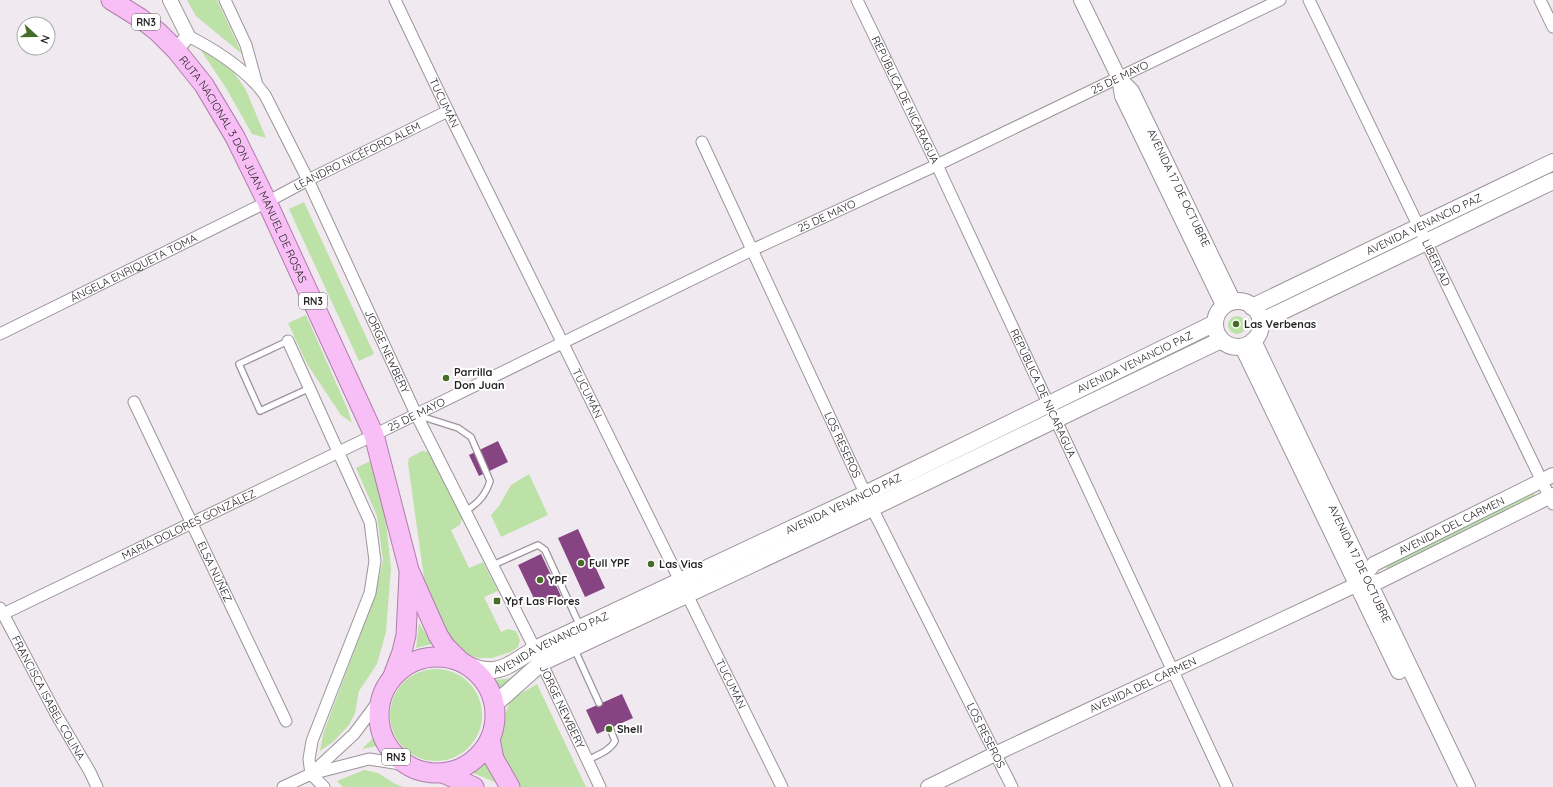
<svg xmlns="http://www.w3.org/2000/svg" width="1553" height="787" font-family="Quicksand,sans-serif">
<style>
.green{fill:#bde2a7}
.building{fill:#864483}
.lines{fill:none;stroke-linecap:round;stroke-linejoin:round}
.service-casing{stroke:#9b949b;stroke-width:8}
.minor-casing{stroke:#9b949b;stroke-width:13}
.tertiary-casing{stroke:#9b949b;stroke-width:16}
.secondary-casing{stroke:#9b949b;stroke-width:18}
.trunk-casing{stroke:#ae7eab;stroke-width:21}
.service{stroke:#fff;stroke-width:5.5}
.minor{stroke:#fff;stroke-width:11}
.tertiary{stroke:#fff;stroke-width:14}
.secondary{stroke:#fff;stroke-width:16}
.trunk{stroke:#f8bff6;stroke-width:19}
.poi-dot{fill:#456d28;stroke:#fff;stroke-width:1.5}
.labels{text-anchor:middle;stroke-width:4;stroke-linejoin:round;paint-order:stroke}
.shield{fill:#fff;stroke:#686667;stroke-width:1}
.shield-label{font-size:10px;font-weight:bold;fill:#272426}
.street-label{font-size:11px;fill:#272426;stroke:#fff}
.poi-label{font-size:11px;font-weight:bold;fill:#272426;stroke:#fff;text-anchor:start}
</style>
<rect width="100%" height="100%" fill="#f1e9f0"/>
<g class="green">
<polygon points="187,0 217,0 242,54 196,16"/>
<polygon points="200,49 230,67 246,90 266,138 252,134 226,88"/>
<polygon points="1553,168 1553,176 1451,224 1448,218"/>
<polygon points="304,202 374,354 359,361 289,209"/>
<polygon points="306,315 348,410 352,423 341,415 307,364 288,323"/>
<circle cx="1237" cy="325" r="9"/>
<polygon points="1206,335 1209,341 1060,412 1057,406"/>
<polygon points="422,451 429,452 462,518 460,525 451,530 469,568 483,562 498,591 484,597 501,632 508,629 516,631 520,640 518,647 511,652 492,658 478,658 463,653 448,636 437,617 424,578 408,463 409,458"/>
<polygon points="370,461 384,504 391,568 386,632 377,664 359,691 355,713 349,725 333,742 320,751 323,734 375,596 383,560 377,516 356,468"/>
<polygon points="529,474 548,515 501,537 491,515 499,506 511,485"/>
<polygon points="1533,492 1536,498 1387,569 1384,563"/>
<polygon points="419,623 432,644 416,648"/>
<circle cx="436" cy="715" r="46"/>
<polygon points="511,678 500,689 495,680"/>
<polygon points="537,684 586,787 518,787 499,751 500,733 503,719 511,699"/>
<polygon points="373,738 377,746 362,749"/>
<polygon points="484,761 497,783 473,773"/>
<polygon points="364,770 378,773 395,784 403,787 343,787 337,781"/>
</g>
<g class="building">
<polygon points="498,441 508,462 479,476 469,455"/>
<polygon points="578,529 605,588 585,597 558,538"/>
<polygon points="541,554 561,596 538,607 518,565"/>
<polygon points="622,694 633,718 597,734 586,710"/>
</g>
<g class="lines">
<g class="service-casing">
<g id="service">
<polyline points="288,341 239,364 260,411 310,388"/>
<path d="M417 415 458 428 471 437 490 481C486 495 478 504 465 511"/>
<polyline points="493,565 538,545 545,550 580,626"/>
<polyline points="574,648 599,703"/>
<path d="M588 760C597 755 610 751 615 741L610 728"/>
</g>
</g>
<g class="minor-casing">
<g id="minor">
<path id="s1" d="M225 0 246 45 257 85 265 95 308 180 416 414 535 649 600 787"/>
<path id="s2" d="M395 0 448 111 782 787"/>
<path id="s3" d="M857 0 937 165 1227 787"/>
<path id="s4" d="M1309 0 1553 504"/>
<polyline points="1540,0 1553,27"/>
<path d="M188 36C214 49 236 63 256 84"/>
<path id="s5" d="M702 142 872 508 1012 787"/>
<path id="s6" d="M0 334 267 202 308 180 448 111"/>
<polyline points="288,341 370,522 375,561 370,593 312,741 309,759 311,774 324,787"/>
<path id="s7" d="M134 402 286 721"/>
<path id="s8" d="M0 608 56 714 90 772 97 787"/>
<path id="s9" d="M3 614 374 435 752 250 937 165 1280 0"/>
<polyline points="312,773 354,734 381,698"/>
<polyline points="283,787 311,774 369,759 407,765"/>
</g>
</g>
<g class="tertiary-casing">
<g id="tertiary">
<polyline points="170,0 188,36 176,50"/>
<polyline points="1081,0 1119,78 1122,96 1224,307"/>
<path id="s10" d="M1119 78 1132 91 1234 302"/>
<path id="s11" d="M1359 582 1374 564 1553 475"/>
<path id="s12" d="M928 787 995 754 1358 584 1380 581 1553 495"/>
</g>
</g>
<g class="secondary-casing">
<g id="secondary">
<circle cx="1238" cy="324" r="23"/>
<path id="s13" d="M1252 307 1553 162"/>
<polyline points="1260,322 1553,181"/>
<path id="s14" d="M1253 341 1467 787"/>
<polyline points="1243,347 1399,671"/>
<path id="s15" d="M468 665C474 667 481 670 487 670 504 672 521 657 535 649L865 494 1215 323"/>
<polyline points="495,704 541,663 872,508 1221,340"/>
</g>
</g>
<g class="trunk-casing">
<g id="trunk">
<path id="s16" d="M111 0 140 18 158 32 176 50 204 85 235 137 267 202 374 435 409 570 438 635 445 646 460 661"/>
<circle cx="437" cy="715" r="58"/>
<polyline points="393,676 402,652 406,635 409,574"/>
<polyline points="490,739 494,759 510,787"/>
<polyline points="443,773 474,787"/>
</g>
</g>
<use href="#service" class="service"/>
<use href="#minor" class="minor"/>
<use href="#tertiary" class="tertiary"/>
<use href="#secondary" class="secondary"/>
<use href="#trunk" class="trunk"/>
</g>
<g class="poi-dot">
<circle cx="1236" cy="324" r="4"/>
<circle cx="446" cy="378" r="4"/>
<circle cx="581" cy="563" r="4"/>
<circle cx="651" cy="564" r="4"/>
<circle cx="540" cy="580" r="4"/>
<rect x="493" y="597" width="8" height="8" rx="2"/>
<circle cx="609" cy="729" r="4"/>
</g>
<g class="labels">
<g class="shield">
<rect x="132" y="14" width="28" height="16" rx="3"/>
<rect x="299" y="293" width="28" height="16" rx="3"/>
<rect x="382" y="749" width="28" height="16" rx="3"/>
</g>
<g class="shield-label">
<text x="146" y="26">RN3</text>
<text x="313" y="305">RN3</text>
<text x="396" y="761">RN3</text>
</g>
<g class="street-label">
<text dy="4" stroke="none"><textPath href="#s9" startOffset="1239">25 DE MAYO</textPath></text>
<text dy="4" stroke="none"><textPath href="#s3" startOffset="111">REPÚBLICA DE NICARAGUA</textPath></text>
<text dy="4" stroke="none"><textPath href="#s2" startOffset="114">TUCUMÁN</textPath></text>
<text dy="4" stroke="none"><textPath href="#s6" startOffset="399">LEANDRO NICÉFORO ALEM</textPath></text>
<text dy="4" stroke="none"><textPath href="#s16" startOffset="220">RUTA NACIONAL 3 DON JUAN MANUEL DE ROSAS</textPath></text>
<text dy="4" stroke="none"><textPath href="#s10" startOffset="126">AVENIDA 17 DE OCTUBRE</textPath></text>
<text dy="4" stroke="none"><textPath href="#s9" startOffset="915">25 DE MAYO</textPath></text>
<text dy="4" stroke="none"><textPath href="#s13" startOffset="191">AVENIDA VENANCIO PAZ</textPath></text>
<text dy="4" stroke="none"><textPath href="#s4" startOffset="292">LIBERTAD</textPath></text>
<text dy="4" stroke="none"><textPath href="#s6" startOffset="149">ÁNGELA ENRIQUETA TOMA</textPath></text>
<text dy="4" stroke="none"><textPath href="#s1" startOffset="388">JORGE NEWBERY</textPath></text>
<text dy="4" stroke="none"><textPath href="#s15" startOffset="738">AVENIDA VENANCIO PAZ</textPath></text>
<text dy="4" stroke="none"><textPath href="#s3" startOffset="435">REPÚBLICA DE NICARAGUA</textPath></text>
<text dy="4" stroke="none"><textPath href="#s2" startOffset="438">TUCUMÁN</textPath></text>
<text dy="4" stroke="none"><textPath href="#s9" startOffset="459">25 DE MAYO</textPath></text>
<text dy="4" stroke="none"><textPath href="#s5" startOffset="334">LOS RESEROS</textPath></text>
<text dy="4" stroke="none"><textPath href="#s15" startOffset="414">AVENIDA VENANCIO PAZ</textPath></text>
<text dy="4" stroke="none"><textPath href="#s9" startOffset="206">MARÍA DOLORES GONZÁLEZ</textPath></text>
<text dy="4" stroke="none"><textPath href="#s11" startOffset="110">AVENIDA DEL CARMEN</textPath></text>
<text dy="4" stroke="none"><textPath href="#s14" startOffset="247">AVENIDA 17 DE OCTUBRE</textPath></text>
<text dy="4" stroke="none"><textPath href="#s7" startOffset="188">ELSA NÚÑEZ</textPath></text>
<text dy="4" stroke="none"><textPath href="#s15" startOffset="90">AVENIDA VENANCIO PAZ</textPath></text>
<text dy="4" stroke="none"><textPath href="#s2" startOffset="762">TUCUMÁN</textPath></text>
<text dy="4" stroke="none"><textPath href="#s12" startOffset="238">AVENIDA DEL CARMEN</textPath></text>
<text dy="4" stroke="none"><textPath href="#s8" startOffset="102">FRANCISCA ISABEL COLINA</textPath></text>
<text dy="4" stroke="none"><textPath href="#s1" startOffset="784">JORGE NEWBERY</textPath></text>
<text dy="4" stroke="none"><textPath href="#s5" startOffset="658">LOS RESEROS</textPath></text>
</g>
<g class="poi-label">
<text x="1244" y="328">Las Verbenas</text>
<text x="454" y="376">Parrilla<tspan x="454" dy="13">Don Juan</tspan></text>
<text x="589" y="567">Full YPF</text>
<text x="659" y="568">Las Vias</text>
<text x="548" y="584">YPF</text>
<text x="505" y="605">Ypf Las Flores</text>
<text x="617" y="733">Shell</text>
</g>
</g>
<g transform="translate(36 36) rotate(111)"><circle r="19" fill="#ffffff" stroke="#a9a7a8"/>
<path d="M0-3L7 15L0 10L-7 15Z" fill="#456d28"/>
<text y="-6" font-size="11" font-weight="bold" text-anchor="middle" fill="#272426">N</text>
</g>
</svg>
